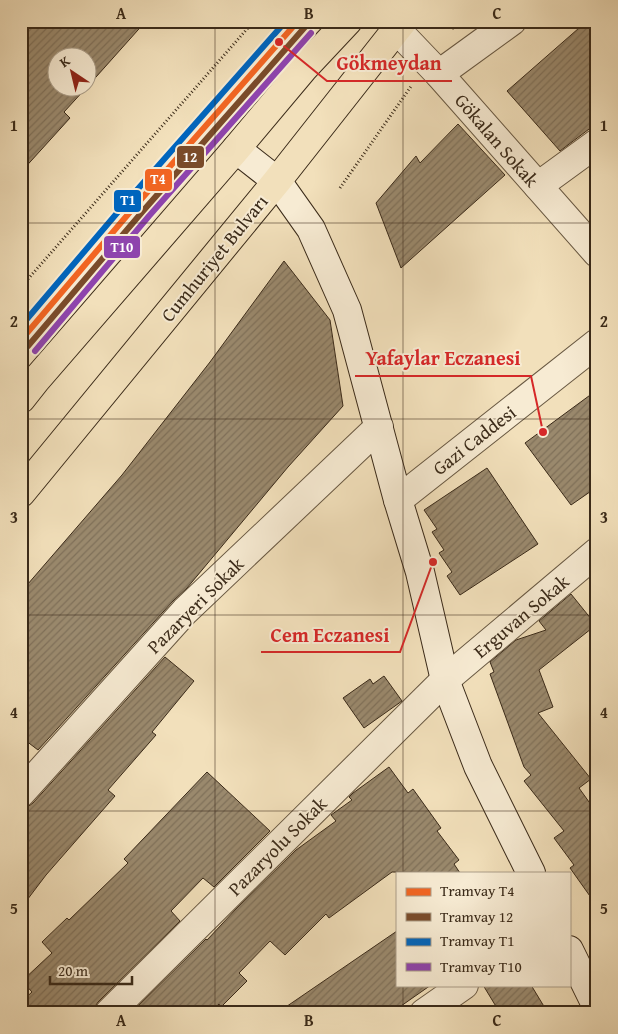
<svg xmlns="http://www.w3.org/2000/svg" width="618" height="1034" font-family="'Gentium Book Plus',serif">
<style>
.building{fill:url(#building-hatch);stroke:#3a2a19}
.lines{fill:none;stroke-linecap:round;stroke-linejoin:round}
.street-casing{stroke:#685842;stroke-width:30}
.secondary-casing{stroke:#3a2a19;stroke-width:30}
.primary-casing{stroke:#3a2a19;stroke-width:30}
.path{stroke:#3a2a19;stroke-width:3;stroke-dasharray:1 2.5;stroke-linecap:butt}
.street{stroke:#f7ebd3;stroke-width:28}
.secondary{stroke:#f7ebd3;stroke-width:28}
.primary{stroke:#f2e0bb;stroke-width:28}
.tram-1-casing{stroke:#f7ebd3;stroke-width:10}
.tram-2-casing{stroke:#f7ebd3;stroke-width:10}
.tram-3-casing{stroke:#f7ebd3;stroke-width:10}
.tram-4-casing{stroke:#f7ebd3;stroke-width:10}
.tram-1{stroke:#f26522;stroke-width:6}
.tram-2{stroke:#7a4b2a;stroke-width:6}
.tram-3{stroke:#0065bd;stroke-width:6}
.tram-4{stroke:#8e44ad;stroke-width:6}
.grid{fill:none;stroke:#3a2a19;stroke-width:1;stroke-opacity:0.55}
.labels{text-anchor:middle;stroke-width:4;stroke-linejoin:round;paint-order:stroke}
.street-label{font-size:19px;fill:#3a2a19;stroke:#f7ebd3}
.leader{fill:none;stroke:#d62828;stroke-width:2}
.callout-dot{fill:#d62828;stroke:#f7ebd3;stroke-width:2}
.callout-label{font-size:20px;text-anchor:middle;font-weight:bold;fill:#d62828;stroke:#f7ebd3;stroke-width:4;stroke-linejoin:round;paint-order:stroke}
.line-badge{stroke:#f7ebd3;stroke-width:2}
.badge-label{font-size:14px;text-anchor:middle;font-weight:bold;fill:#fff}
.neatline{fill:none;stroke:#3a2a19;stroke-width:2}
.grid-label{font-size:16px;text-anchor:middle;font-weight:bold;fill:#3a2a19}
</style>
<defs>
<pattern id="building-hatch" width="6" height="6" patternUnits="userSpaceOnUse" patternTransform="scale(1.25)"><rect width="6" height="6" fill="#9a896d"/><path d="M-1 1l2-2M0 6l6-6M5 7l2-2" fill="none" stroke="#7f7059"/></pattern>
</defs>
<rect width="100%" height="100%" fill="#f2e0bb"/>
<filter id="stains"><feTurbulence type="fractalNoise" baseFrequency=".004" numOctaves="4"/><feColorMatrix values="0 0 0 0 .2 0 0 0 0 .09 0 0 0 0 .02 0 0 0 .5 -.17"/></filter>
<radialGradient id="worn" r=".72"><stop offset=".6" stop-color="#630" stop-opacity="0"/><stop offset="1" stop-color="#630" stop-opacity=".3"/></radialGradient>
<g class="building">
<polygon points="21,21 146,21 88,86 88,58 58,58 58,88 86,88 64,112 70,118 21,172"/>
<polygon points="587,21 597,21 597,123 560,151 507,91"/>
<polygon points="458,124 505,175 401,268 376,203 416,156 420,163"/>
<polygon points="284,261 330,320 343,406 288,467 187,588 173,601 38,750 21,737 21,592 122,475 210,362"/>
<polygon points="597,390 597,487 571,505 525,443"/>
<polygon points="487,468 538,544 460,595 447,576 452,572 439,553 444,550 432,532 437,529 424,510"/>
<polygon points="571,594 596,625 539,670 553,707 538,713 591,779 579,788 597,813 597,906 570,868 574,865 554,838 564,831 524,781 531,775 524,767 490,674 494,672 490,662 516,640 546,630 539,621"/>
<polygon points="165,657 194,681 152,732 156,735 108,790 115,796 46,875 21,908 21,808 26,808 33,803"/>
<polygon points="384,676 402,701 364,728 343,698 370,679 373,684"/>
<polygon points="389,767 408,793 413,789 441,828 437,831 459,860 454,864 460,873 392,872 329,918 326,914 285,955 270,941 239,973 247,981 221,1007 219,1004 210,1013 131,1013 206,939 207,940 236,909 296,850 336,821 331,815 352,800 349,797 353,793"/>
<polygon points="207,772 270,831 214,887 203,878 171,911 180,921 98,1002 94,1008 94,1013 21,1013 21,1002 32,992 22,981 52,953 42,942 67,918 69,920 128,863 124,859"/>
<polygon points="397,931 397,985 431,985 391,1013 277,1013"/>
<polygon points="483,985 531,985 548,1013 500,1013"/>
</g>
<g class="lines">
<g class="street-casing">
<g id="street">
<polyline points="396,29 439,74 597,253"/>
<polyline points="439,74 512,21"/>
<polyline points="538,186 597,143"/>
<polyline points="398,500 597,343"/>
<polyline points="21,793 185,611 379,427"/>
<polyline points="109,1013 445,680 597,552"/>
<polyline points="424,1013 464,985"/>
</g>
</g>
<g class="secondary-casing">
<g id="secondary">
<polyline points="236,149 277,181 311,229 347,310 398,500 420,572 445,680 478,766 531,873"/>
<polyline points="569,950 597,1007"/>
</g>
</g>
<g class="primary-casing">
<g id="primary">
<polyline points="21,399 36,380 236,149 303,69 348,21"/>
<polyline points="21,493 277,181 403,21"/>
</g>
</g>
<g class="path">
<polyline points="452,29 457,21"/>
<polyline points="340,188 412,85"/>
<polyline points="21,287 254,21"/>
</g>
<use href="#street" class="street"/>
<use href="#secondary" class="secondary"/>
<use href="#primary" class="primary"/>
<g class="tram-1-casing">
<polyline id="tram-1" points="21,340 136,205 298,21"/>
</g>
<g class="tram-2-casing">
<polyline id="tram-2" points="28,346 143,211 305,27"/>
</g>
<g class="tram-3-casing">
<polyline id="tram-3" points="21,326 129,199 286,21"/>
</g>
<g class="tram-4-casing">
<polyline id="tram-4" points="35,351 149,216 311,33"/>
</g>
<use href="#tram-1" class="tram-1"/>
<use href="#tram-2" class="tram-2"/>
<use href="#tram-3" class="tram-3"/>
<use href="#tram-4" class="tram-4"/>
</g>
<path class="grid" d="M215 21V1013M403 21V873M21 223H597M21 419H597M21 615H597M21 811H597M403 985V1013"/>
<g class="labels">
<g class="street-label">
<text transform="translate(497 140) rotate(49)" y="7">Gökalan Sokak</text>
<text transform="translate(214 258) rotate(-51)" y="7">Cumhuriyet Bulvarı</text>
<text transform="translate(474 440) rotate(-38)" y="7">Gazi Caddesi</text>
<text transform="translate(195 605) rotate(-45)" y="7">Pazaryeri Sokak</text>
<text transform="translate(521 616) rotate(-40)" y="7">Erguvan Sokak</text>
<text transform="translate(277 846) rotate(-45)" y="7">Pazaryolu Sokak</text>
</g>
</g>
<path class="leader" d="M279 42L327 81H452M543 432L531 376H355M433 562L400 652H261"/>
<g class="callout-dot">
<circle cx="279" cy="42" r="5"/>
<circle cx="543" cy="432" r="5"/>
<circle cx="433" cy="562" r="5"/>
</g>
<g class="callout-label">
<text x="389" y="70">Gökmeydan</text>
<text x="443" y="365">Yafaylar Eczanesi</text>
<text x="330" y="642">Cem Eczanesi</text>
</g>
<g class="line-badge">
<rect x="176" y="145" width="29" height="24" rx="5" fill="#7a4b2a"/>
<rect x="144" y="168" width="29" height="24" rx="5" fill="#f26522"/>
<rect x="113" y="189" width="29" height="24" rx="5" fill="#0065bd"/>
<rect x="103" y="235" width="38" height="24" rx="5" fill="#8e44ad"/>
</g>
<g class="badge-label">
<text x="190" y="162">12</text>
<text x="158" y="184">T4</text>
<text x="128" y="205">T1</text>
<text x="122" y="252">T10</text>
</g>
<rect width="618" height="1034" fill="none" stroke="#f2e0bb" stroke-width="55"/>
<rect x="396" y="872" width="175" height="115" fill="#f7ebd3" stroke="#ab9e89"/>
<rect x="406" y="888" width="25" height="8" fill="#f26522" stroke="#ab9e89"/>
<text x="440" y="896" font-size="15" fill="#3a2a19">Tramvay T4</text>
<rect x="406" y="913" width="25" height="8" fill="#7a4b2a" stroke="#ab9e89"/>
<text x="440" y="922" font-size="15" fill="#3a2a19">Tramvay 12</text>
<rect x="406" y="938" width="25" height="8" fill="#0065bd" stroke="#ab9e89"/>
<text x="440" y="946" font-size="15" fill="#3a2a19">Tramvay T1</text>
<rect x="406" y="963" width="25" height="8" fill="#8e44ad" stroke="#ab9e89"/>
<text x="440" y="972" font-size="15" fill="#3a2a19">Tramvay T10</text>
<g transform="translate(72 72) rotate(325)"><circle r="24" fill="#f7ebd3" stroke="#ab9e89"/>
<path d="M0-4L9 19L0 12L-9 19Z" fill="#8f2418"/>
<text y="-8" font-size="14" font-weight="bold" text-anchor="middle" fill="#3a2a19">K</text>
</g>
<path d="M50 976v8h82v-8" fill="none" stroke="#3a2a19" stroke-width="2.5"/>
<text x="58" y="976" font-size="15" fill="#3a2a19" stroke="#f7ebd3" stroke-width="4" paint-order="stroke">20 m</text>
<rect x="28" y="28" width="562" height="978" class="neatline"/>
<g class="grid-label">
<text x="121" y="19">A</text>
<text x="309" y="19">B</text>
<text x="497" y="19">C</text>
<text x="14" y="131">1</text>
<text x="604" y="131">1</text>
<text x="14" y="327">2</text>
<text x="604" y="327">2</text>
<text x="14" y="523">3</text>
<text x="604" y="523">3</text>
<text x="14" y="718">4</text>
<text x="604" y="718">4</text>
<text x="14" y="914">5</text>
<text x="604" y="914">5</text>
<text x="121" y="1026">A</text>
<text x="309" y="1026">B</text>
<text x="497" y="1026">C</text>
</g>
<rect width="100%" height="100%" filter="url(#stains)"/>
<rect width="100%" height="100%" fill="url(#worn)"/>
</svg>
